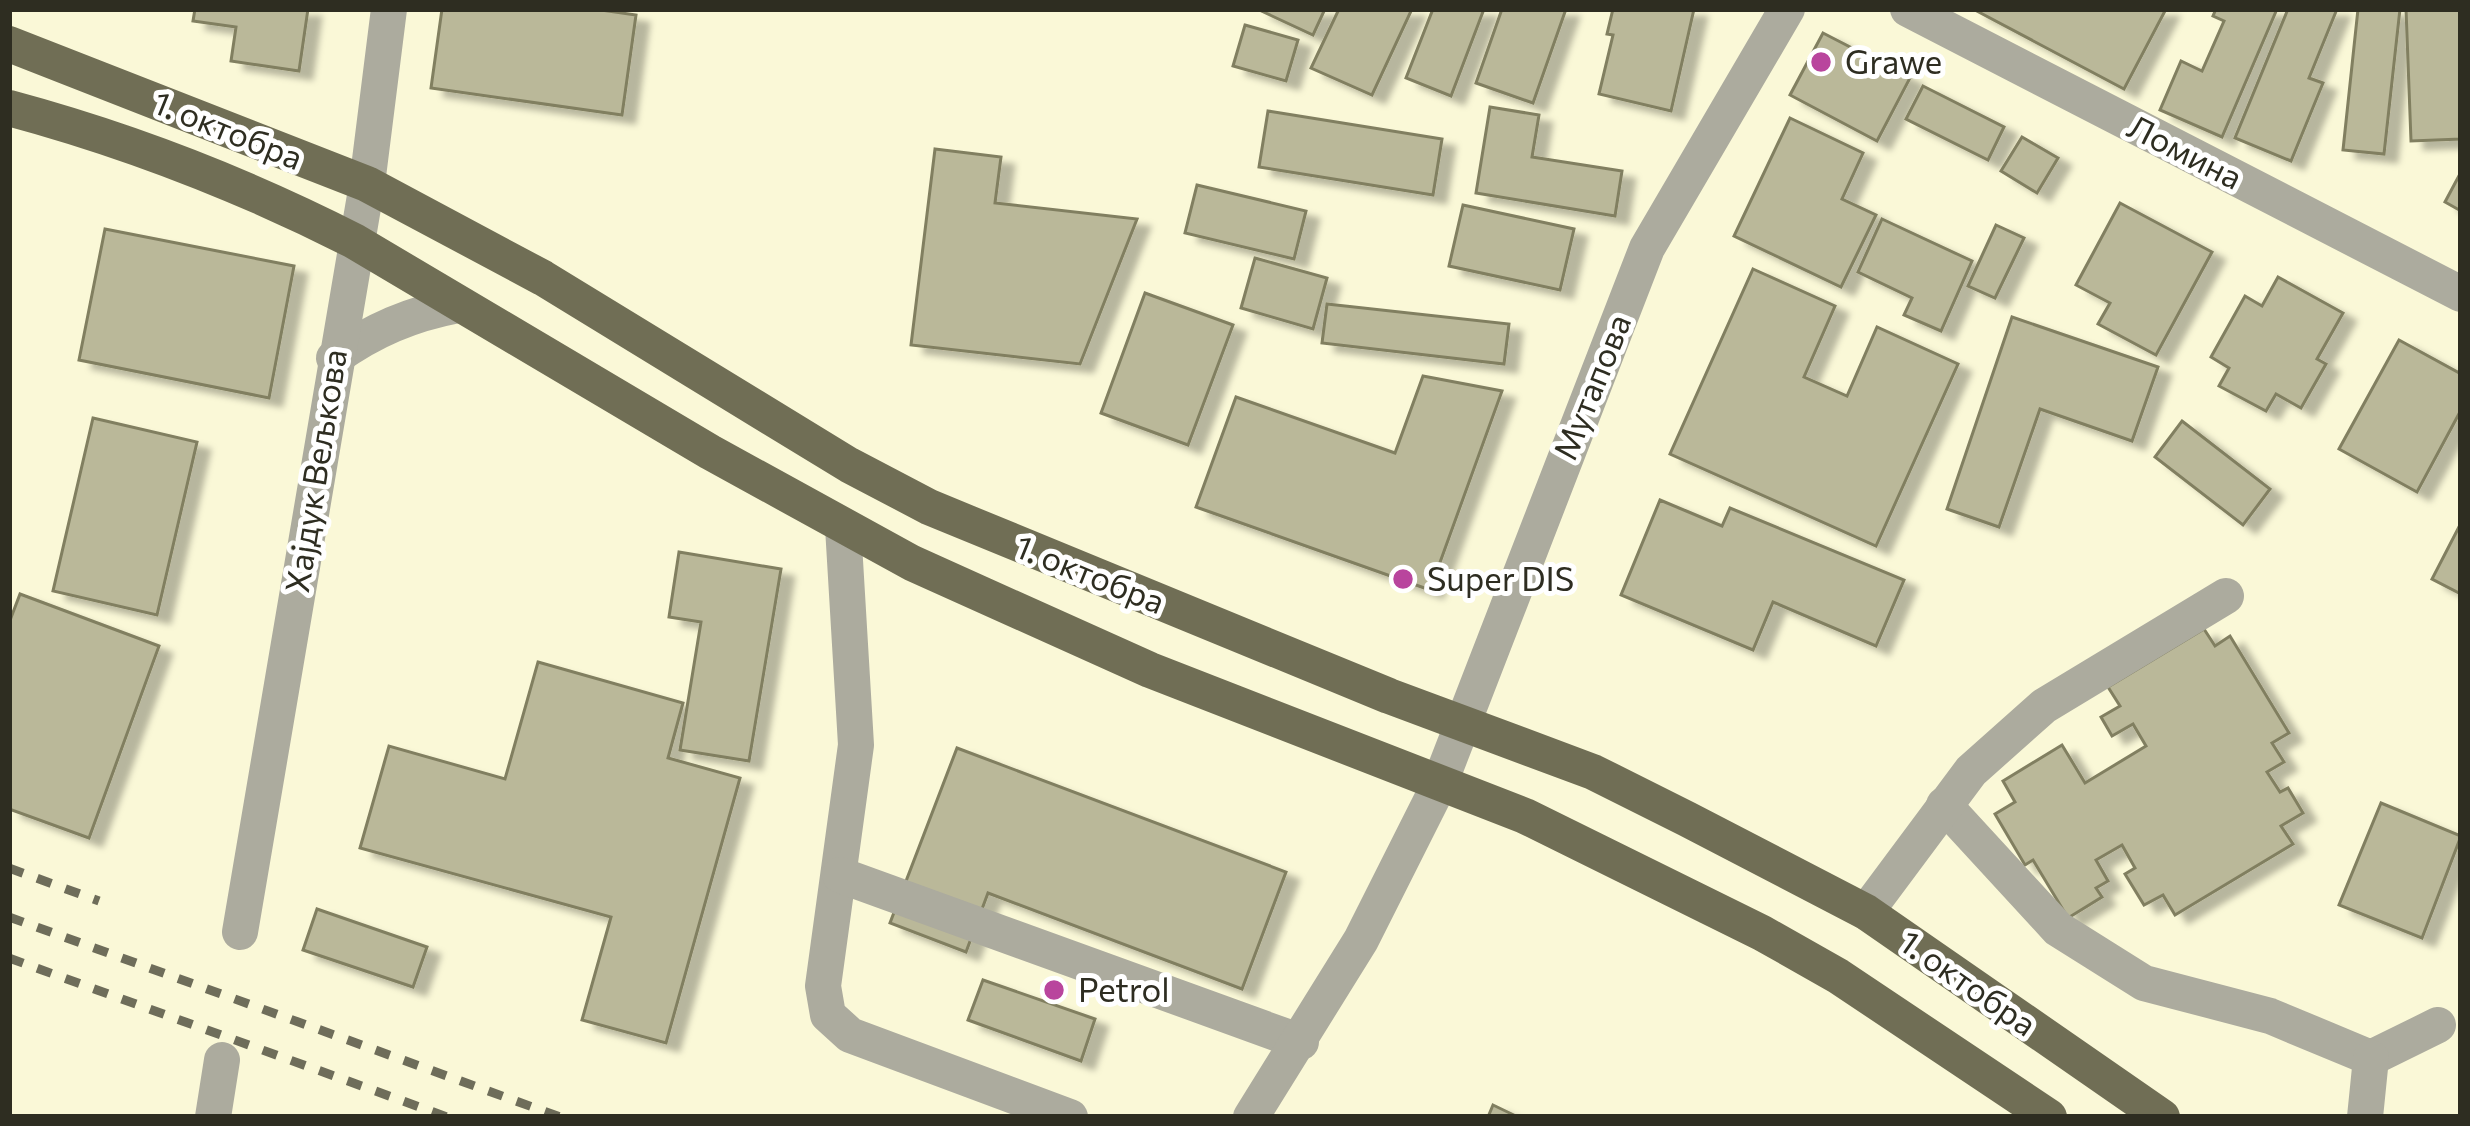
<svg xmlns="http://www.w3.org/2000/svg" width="2470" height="1126" font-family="Commissioner,sans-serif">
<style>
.building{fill:#bab899;stroke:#817f61;stroke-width:3;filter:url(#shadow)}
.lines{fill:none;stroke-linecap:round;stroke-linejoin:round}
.minor{stroke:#acab9e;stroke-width:36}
.major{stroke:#706e55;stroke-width:36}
.rail{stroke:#6e6d5a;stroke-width:9;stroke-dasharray:15 15;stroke-linecap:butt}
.poi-dot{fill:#b9459d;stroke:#fff;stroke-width:4.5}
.labels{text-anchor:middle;stroke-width:10;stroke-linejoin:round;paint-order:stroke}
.poi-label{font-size:33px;fill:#2e2d21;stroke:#fff;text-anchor:start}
.street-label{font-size:33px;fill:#2e2d21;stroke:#fff}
</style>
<defs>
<filter id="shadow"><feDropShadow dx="13" dy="8" stdDeviation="3" flood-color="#0004"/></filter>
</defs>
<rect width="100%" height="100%" fill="#faf8d7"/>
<g class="building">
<polygon points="195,9 308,9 299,71 231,61 236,27 193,21"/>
<polygon points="442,9 594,9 636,15 622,115 431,88"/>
<polygon points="1257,9 1325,9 1313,35"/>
<polygon points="1339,9 1412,9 1372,95 1311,68"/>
<polygon points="1433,9 1484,9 1451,96 1406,78"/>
<polygon points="1502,9 1566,9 1533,103 1476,83"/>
<polygon points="1613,9 1694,9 1671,111 1599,94 1613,35 1607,34"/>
<polygon points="1973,9 2166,9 2124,89"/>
<polygon points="2216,9 2277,9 2222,137 2160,110 2181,61 2202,71 2224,21 2213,16"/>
<polygon points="2288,9 2337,9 2309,78 2323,83 2291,161 2235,138"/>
<polygon points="2358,9 2400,9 2384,154 2343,150"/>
<polygon points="2406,9 2461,9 2461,139 2411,141"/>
<polygon points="1245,25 1298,40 1286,81 1233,66"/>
<polygon points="1823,33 1910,78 1877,141 1790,95"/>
<polygon points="1923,86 2004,127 1988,160 1906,119"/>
<polygon points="1490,107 1539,115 1532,157 1622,171 1615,216 1476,193"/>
<polygon points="1268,111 1442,139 1433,195 1259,167"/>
<polygon points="1790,118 1863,153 1842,199 1876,215 1841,287 1734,236"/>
<polygon points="2022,137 2058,158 2037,193 2001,171"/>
<polygon points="935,149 1001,157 995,203 1137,219 1080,364 911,345"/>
<polygon points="2461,172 2461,211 2445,202"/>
<polygon points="1197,185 1306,211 1294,259 1185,233"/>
<polygon points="2120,203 2212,252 2156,355 2098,324 2110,303 2076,285"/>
<polygon points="1463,205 1574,229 1560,290 1449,266"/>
<polygon points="1882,219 1972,261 1941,331 1904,315 1912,298 1858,272"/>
<polygon points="1996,225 2024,238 1995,298 1968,286"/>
<polygon points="105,229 294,266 269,398 79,360"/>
<polygon points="1255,258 1327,278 1313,329 1241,308"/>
<polygon points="1753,269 1835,306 1804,377 1847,396 1877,327 1958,364 1876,546 1670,454"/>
<polygon points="2278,277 2343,313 2317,359 2326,364 2301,408 2276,394 2266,411 2219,386 2229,368 2211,357 2245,296 2262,306"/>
<polygon points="1145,293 1233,325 1188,445 1101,413"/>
<polygon points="1327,304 1509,324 1504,364 1322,343"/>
<polygon points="2012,317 2158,367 2132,441 2040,409 1999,527 1947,509"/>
<polygon points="2399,340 2461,374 2461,410 2417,492 2339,449"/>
<polygon points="1423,376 1502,391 1430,590 1196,507 1236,397 1395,453"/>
<polygon points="93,418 197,442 157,615 53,591"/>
<polygon points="2182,421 2270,489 2243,525 2155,457"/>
<polygon points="1660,500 1722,526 1730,508 1904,580 1876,646 1773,602 1753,650 1621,595"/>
<polygon points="2461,523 2461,594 2432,579"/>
<polygon points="679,552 781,569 749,761 680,750 701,622 669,617"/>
<polygon points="20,594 159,646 89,838 9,809 9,623"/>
<polygon points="2204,629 2215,646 2230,636 2289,733 2272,743 2284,762 2267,772 2280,792 2288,788 2303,813 2281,826 2293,844 2175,915 2163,895 2144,905 2125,874 2135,868 2122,845 2096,860 2108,881 2096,888 2102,897 2068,918 2033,860 2025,865 1995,814 2015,802 2003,781 2062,745 2085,783 2146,746 2133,724 2112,736 2101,717 2120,706 2108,687"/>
<polygon points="538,662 683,703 668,758 740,778 666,1043 582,1020 611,917 360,848 389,746 505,779"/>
<polygon points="957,748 1286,872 1242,989 988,893 966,952 890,923"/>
<polygon points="2381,803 2461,836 2422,938 2339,905"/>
<polygon points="317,909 427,947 413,987 303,950"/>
<polygon points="983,980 1095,1019 1081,1061 968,1020"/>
<polygon points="1493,1105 1518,1117 1488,1117"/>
</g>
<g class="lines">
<g class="minor">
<polyline points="1908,9 2461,294"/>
<path d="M334 358C373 330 411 314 458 305"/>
<polyline points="843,527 856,745 823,986 828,1015 850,1035 1070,1117"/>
<polyline points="1944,805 2058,929 2144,983 2270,1016 2371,1058 2438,1025"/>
<polyline points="840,875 1301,1042"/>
<polyline points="1866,912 1971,771 2044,706 2226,596"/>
<polyline points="240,932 367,184 389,9"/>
<polyline points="213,1117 222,1060"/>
<polyline points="1251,1117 1361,940 1439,785 1647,248 1787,9"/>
<polyline points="2365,1117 2371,1058"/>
</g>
<g class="major">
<polyline points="9,44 367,184 543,278 849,465 929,507 1389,696 1593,772 1687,819 1866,912 2162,1117"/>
<path d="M9 108C128 140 244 185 354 241L710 452 912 563 1150 670 1525 816 1762 933 1838 976 2049 1117"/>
</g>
<g class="rail">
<polyline points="9,868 99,901"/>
<polyline points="9,917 560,1117"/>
<polyline points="9,958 447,1117"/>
</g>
</g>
<g class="poi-dot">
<circle cx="1821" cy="62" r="12"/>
<circle cx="1403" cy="579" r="12"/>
<circle cx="1054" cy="990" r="12"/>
</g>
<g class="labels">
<g class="poi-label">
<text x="1845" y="74">Grawe</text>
<text x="1427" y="591">Super DIS</text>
<text x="1078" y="1002">Petrol</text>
</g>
<g class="street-label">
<text transform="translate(228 130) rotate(22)" y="12">1. октобра</text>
<text transform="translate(2185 152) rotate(27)" y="12">Ломина</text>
<text transform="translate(1592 387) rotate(-68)" y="12">Мутапова</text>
<text transform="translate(316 471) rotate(-81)" y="12">Хајдук Вељкова</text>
<text transform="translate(1090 574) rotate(22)" y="12">1. октобра</text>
<text transform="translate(1968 983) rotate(35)" y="12">1. октобра</text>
</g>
</g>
<rect width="2470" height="1126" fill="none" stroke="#2e2d21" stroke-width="24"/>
</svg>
